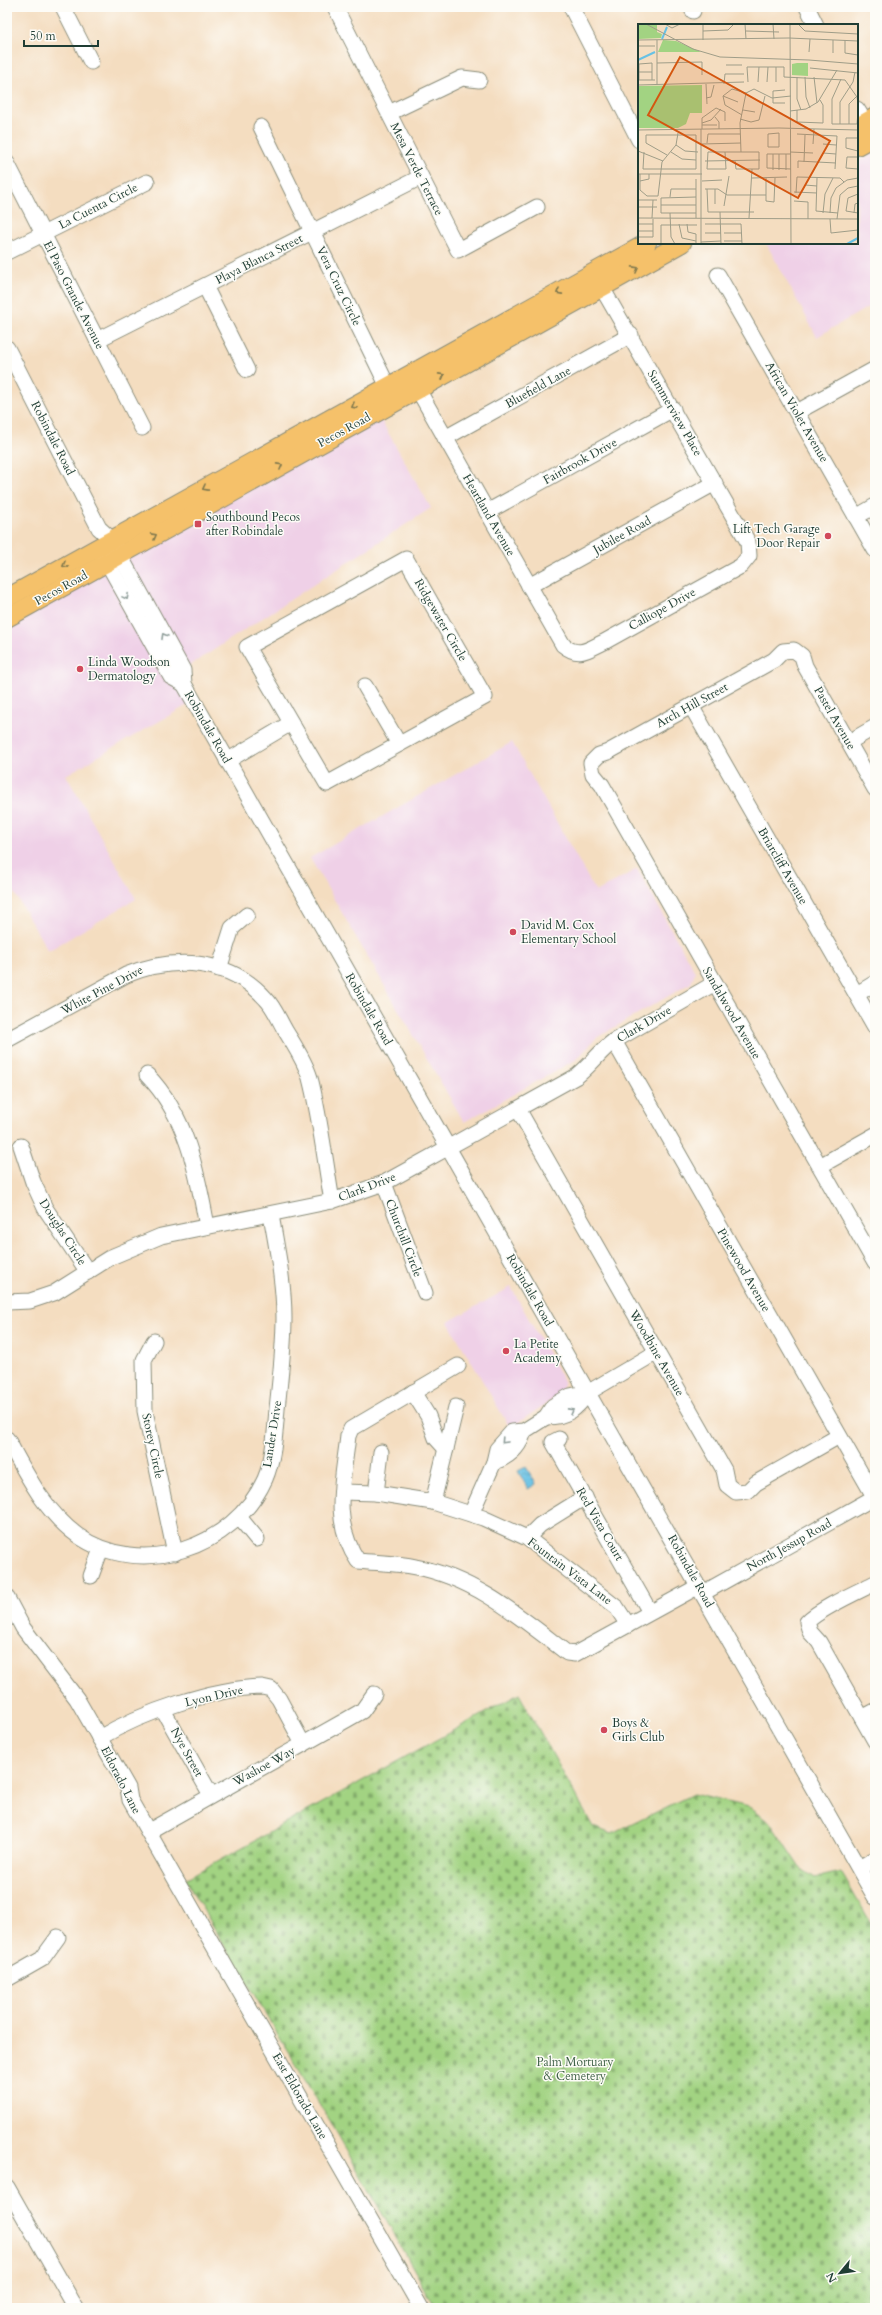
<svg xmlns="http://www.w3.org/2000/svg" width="882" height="2315" font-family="Cardo,serif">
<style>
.built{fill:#efd0e7}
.cemetery{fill:url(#cemetery-stones);stroke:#60885b}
.water{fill:url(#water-ripples);stroke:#437f8c}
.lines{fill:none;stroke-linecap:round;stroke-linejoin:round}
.minor-casing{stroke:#8a8d7a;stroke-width:17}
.major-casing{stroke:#8a8d7a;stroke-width:20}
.minor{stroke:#fff;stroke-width:15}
.major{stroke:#f5c16b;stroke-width:18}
.oneway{stroke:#7f784d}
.oneway2{stroke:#8f9e9a}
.poi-dot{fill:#d1495b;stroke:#fdfcf7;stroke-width:1.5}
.labels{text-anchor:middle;stroke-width:3;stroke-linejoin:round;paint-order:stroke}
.street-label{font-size:12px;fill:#1f3d34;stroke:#fdfcf7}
.poi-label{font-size:12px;fill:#1f3d34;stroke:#fdfcf7;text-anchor:start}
.park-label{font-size:12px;fill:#406248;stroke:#fdfcf7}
.inset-river{fill:none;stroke:#67c1e4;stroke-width:2}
.inset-road{fill:none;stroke:#9f9d88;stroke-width:1}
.view{fill:#d45610;fill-opacity:0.15;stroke:#d45610;stroke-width:2}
.inset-edge{fill:none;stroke:#1f3d34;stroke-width:2}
</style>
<defs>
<pattern id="cemetery-stones" width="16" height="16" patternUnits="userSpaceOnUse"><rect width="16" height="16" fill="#a2d382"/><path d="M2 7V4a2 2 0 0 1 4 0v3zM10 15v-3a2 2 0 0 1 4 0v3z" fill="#83ac6b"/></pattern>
<pattern id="water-ripples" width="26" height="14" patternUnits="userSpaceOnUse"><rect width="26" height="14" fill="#67c1e4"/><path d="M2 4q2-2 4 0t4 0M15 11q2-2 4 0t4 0" fill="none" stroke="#549eba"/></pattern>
</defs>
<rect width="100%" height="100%" fill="#fdfcf7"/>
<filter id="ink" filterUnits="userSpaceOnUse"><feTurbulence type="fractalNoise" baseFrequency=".025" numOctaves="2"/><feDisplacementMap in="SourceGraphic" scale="8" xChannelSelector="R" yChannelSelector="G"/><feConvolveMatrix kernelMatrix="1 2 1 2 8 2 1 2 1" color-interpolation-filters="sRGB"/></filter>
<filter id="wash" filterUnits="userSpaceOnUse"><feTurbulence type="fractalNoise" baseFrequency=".012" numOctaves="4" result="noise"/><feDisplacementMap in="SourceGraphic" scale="16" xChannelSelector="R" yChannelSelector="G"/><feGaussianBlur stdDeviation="0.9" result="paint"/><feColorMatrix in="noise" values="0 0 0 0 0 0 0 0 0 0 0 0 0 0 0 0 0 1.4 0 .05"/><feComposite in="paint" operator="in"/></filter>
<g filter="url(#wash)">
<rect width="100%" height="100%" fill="#f4ddc0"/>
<g class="built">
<polygon points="875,152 875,303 817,337 766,243 857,243 857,162"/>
<polygon points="368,405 382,422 431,508 183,670 114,544"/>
<polygon points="109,548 191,703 66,775 136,899 48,951 7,880 7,605"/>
<polygon points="512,742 596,892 637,869 695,972 691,983 596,1038 577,1059 464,1122 310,858"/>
<polygon points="511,1287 563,1380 563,1387 559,1395 510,1428 448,1322"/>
</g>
<polygon class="cemetery" points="519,1694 593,1827 612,1834 693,1794 749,1807 769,1821 800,1868 815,1878 841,1872 875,1931 875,2308 436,2308 332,2125 185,1879"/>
<polygon class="water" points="526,1467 536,1484 528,1489 518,1471"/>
</g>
<g filter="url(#ink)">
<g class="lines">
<g class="minor-casing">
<g id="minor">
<polyline points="63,7 91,62"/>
<polyline points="335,7 458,250 537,207"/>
<polyline points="571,7 639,140"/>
<polyline points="691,7 693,11"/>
<polyline points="807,7 816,25"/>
<polyline points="857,109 871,132"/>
<polyline points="389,113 462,78 479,80"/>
<polyline points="261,127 393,397"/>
<polyline points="7,163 142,428"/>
<polyline points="7,252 147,182"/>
<polyline points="718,275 875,550"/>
<polyline points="205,286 247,370"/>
<polyline points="97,340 421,177"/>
<polyline points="7,348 99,528 111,539 183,670 184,684 875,1897"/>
<path d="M412 379 563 645C579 658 587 650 604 642L741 566 749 556 748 542 597 279"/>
<polyline points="797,412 875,369"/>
<polyline points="445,438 631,335"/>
<polyline points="487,512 673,409"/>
<polyline points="856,517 875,506"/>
<polyline points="102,553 171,677 184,684"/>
<polygon points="406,559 485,697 327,784 247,647"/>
<polyline points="529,586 715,483"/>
<polyline points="365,686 399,744"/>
<polyline points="691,706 875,1027"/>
<polyline points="849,742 875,727"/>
<polyline points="227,761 291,723"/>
<polyline points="875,789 805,666 802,656 794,650 783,651 774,660 608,752 599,755 591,763 593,774 602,785 875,1263"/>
<polyline points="219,969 232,928 247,915"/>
<polyline points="857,994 875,983"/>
<path d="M7 1040 126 975C174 956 230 958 266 999 274 1007 279 1020 285 1030 294 1045 305 1061 310 1078 320 1116 325 1161 332 1201"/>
<polyline points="614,1041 875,1498"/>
<path d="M147 1075C187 1116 197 1172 207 1226"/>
<polyline points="518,1109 724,1470 727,1485 736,1492 748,1491 756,1483 839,1436"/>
<polyline points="21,1146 33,1182 45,1208 88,1272"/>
<polyline points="820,1166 875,1135"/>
<polyline points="384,1183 425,1293"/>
<path d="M7 1302 30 1301 54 1293 111 1257 161 1236 332 1201 384 1183 577 1076C591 1065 600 1051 614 1041L715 983"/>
<polyline points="154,1341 144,1360 145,1411 175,1553"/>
<path d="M458 1366 351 1429 348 1436C343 1481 331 1521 358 1561 377 1563 397 1563 416 1567 475 1578 520 1617 567 1653L575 1654 699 1586"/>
<polyline points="413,1392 428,1416 436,1438 446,1449"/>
<path d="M546 1417C568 1417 576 1409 589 1392"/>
<path d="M7 1439C26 1473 44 1511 77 1535 140 1580 234 1548 265 1479 274 1458 275 1432 277 1409 280 1379 284 1348 284 1318 284 1283 277 1249 271 1215"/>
<polyline points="559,1439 553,1442 650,1612"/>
<path d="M494 1462C509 1457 520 1447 524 1431"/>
<polyline points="342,1492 376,1493 433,1502 483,1518 527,1538 617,1608 628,1625"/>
<polyline points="376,1493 381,1452"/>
<polyline points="433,1502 456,1407"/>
<polyline points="471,1514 494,1462 497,1449 512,1432 524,1431 546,1417 553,1406 570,1396 589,1392 657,1352"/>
<polyline points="239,1517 257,1539"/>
<polyline points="527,1538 540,1525 585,1497"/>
<polyline points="91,1576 101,1549"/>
<path d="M875 1583C857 1592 819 1609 807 1622L810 1632 819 1642 875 1741"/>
<polyline points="703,1593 875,1497"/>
<polyline points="7,1598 23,1628 77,1699 128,1788 130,1800 421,2308"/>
<polyline points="163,1710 211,1795"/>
<polyline points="862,1718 875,1711"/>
<path d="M99 1738C141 1713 213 1688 262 1687L271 1689 279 1699 303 1744"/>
<polyline points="149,1831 348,1719 362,1711 374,1694"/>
<polyline points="859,1868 875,1859"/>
<polyline points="7,1979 42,1959 58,1937"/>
<polyline points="7,2187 76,2308"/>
</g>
</g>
<g class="major-casing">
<g id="major">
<polyline points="857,127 875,117"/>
<polyline points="857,146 875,136"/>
<polyline points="7,598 647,243"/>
<polyline points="7,618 682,243"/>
</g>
</g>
<use href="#minor" class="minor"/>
<use href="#major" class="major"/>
</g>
<defs><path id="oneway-chevron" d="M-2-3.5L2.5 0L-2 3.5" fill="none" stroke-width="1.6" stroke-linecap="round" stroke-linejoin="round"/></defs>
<g class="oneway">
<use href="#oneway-chevron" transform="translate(636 269) rotate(-29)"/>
<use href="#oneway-chevron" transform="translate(559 292) rotate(151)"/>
<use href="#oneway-chevron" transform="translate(442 376) rotate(-29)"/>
<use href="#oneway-chevron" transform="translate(354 406) rotate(151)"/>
<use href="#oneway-chevron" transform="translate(280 466) rotate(-29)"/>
<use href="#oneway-chevron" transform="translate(205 488) rotate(152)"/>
<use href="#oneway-chevron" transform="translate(154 536) rotate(-29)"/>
<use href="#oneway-chevron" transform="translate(65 565) rotate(151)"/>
</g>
<g class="oneway2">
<use href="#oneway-chevron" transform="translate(126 597) rotate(62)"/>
<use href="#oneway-chevron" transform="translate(164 636) rotate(-120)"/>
<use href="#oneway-chevron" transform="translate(571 1411) rotate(-29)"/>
<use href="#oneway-chevron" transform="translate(504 1441) rotate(133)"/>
</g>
</g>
<g class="poi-dot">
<rect x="194" y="520" width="8" height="8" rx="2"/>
<circle cx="828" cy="536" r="4"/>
<circle cx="80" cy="669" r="4"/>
<circle cx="513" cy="932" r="4"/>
<circle cx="506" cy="1351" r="4"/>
<circle cx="604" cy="1730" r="4"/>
</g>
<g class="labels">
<g class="street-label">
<text transform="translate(417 169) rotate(63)" y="4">Mesa Verde Terrace</text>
<text transform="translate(98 206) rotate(-27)" y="4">La Cuenta Circle</text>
<text transform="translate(259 259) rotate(-27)" y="4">Playa Blanca Street</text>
<text transform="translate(339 286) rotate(64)" y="4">Vera Cruz Circle</text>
<text transform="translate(74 295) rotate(63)" y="4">El Paso Grande Avenue</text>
<text transform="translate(538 387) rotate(-29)" y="4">Bluefield Lane</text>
<text transform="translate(797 412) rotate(60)" y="4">African Violet Avenue</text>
<text transform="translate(675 413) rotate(60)" y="4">Summerview Place</text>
<text transform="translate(344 430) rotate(-29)" y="4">Pecos Road</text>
<text transform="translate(53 438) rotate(63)" y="4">Robindale Road</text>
<text transform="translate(580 461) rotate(-29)" y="4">Fairbrook Drive</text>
<text transform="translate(489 515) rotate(60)" y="4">Heartland Avenue</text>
<text transform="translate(622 535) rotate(-29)" y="4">Jubilee Road</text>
<text transform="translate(61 588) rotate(-29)" y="4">Pecos Road</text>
<text transform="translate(662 609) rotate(-29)" y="4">Calliope Drive</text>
<text transform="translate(441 620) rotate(60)" y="4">Ridgewater Circle</text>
<text transform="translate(692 705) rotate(-29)" y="4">Arch Hill Street</text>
<text transform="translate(835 718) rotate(60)" y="4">Pastel Avenue</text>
<text transform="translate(208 727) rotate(60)" y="4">Robindale Road</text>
<text transform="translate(783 866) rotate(60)" y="4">Briarcliff Avenue</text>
<text transform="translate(102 990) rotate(-28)" y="4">White Pine Drive</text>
<text transform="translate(369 1009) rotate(60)" y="4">Robindale Road</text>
<text transform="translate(732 1013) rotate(60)" y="4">Sandalwood Avenue</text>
<text transform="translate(644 1024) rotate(-30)" y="4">Clark Drive</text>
<text transform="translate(367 1187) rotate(-21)" y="4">Clark Drive</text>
<text transform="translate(63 1232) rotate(57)" y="4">Douglas Circle</text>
<text transform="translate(404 1238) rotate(69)" y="4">Churchill Circle</text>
<text transform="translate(744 1270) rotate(60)" y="4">Pinewood Avenue</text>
<text transform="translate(530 1290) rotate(60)" y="4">Robindale Road</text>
<text transform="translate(657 1353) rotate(60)" y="4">Woodbine Avenue</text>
<text transform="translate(272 1434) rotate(-81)" y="4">Lander Drive</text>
<text transform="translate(153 1446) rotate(78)" y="4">Storey Circle</text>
<text transform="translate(600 1524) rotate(60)" y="4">Red Vista Court</text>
<text transform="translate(789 1545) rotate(-29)" y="4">North Jessup Road</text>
<text transform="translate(570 1571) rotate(37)" y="4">Fountain Vista Lane</text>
<text transform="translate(691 1571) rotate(61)" y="4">Robindale Road</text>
<text transform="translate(214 1696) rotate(-13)" y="4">Lyon Drive</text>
<text transform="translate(187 1752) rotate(61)" y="4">Nye Street</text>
<text transform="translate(264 1766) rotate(-29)" y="4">Washoe Way</text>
<text transform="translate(121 1780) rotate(63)" y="4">Eldorado Lane</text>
<text transform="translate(300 2096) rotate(60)" y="4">East Eldorado Lane</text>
</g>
<g class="poi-label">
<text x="206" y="521">Southbound Pecos<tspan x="206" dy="14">after Robindale</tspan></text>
<text x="820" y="533" text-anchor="end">Lift Tech Garage<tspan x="820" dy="14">Door Repair</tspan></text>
<text x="88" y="666">Linda Woodson<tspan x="88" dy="14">Dermatology</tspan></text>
<text x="521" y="929">David M. Cox<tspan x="521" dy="14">Elementary School</tspan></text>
<text x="514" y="1348">La Petite<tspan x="514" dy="14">Academy</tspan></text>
<text x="612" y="1727">Boys &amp;<tspan x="612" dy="14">Girls Club</tspan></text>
</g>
<g class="park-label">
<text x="575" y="2066">Palm Mortuary<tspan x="575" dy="14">&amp; Cemetery</tspan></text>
</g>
</g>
<g transform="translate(638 24)">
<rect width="220" height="220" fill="#f4ddc0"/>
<path d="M0 0H19V8L24 10 23 14 0 15ZM25 16 38 17 63 28H20ZM159 39H170V52L154 51V40Z" fill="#a2d382"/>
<path d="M64 61V89H52L48 100 40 104H0V62Z" fill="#a2d382"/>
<path class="inset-river" d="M24 15 29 3M0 36 17 28M209 220 220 214"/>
<path class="inset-road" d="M8 0 55 25 82 33 171 36 220 40M27 0 34 4 42 0M65 0V16M107 0 108 15M135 0 136 15M152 0 153 220M160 0 167 7 220 10M65 7 90 6 96 0M108 7 141 8M0 16 151 14 220 17M19 16V61M207 16V29L220 31M0 22H17M171 28 172 15M195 29V16M19 39 64 38V51M88 41H104M138 43V58M172 44 220 49M1 48H14M159 53V75L163 86M167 53 168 73 172 84M176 53 179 79M203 55 194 75V100H219L220 88M0 56H17M1 56V40L14 39V56M110 58 109 43H146V53L207 56 219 73 220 79M120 58 121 43M129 58 130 43M68 60 69 80M86 60 87 50H106M0 61 106 58M147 66 135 67V79H147M85 72 100 78M68 74 73 73 76 61M105 86 117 88M159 86V98L185 99V81L182 76M152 87 168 85 180 78 199 46M104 91 87 81 85 72 94 65 108 69M77 93 81 98V105M102 95 113 98 121 96 127 72M64 99 73 96 83 85M202 100V78L215 58 217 48M211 100V80L219 72M64 101H79M64 105V94L78 84 87 88V97M0 106 141 104 220 106M141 109V123H130V110ZM0 110V123M159 110 199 112 197 145M220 114H208V124L220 127M69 119 70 110H102M64 120 103 119M175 120 176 105M185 120 198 121M38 121 47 127 60 128M0 127 25 137M6 128 5 145H58V111H8V119L29 131M33 128 44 135 58 136M87 128 88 145H69L70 128H121V145H98L97 137M103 128 102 99 108 69 116 65 134 74 153 72M152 128 175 129M185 129 198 130M135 130V146M141 130V146M148 130V146M153 130H129V144L153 145M220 133H209L208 144 220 145M67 137 122 136M166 138 167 111M160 144V137L198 139M1 150H64M2 150V166L9 172H20L24 138 38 121 40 109M114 154 149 153M128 154V177L136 178 137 154M179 154 178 187 200 189M58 155V194M2 157 11 155V150M64 157 84 156M167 161 179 162M67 165H80L89 171H128M69 165 70 188H116M77 165V180M156 168 179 169M158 169 159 153 202 154 206 158M220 170 210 174 208 187 220 189M32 173 33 165H58M58 173 23 174V189H58M0 176H19M156 177 170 178V195M23 181H58M86 182 91 152M0 183H19M82 188 83 220M32 189 33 213 37 220M185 189 187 170 195 154M192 189 193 174 198 164 209 156 220 154M216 189 217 180 220 179M0 194 220 195M14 194 15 176M111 194 114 145M192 195 193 209 220 206M199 195 202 171 210 164 220 162M0 200H15M41 200 44 214 58 217M49 200 50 208 58 210V220M67 200H103L104 220M0 207H15M67 209H83M86 209H104M0 213H15V195M86 217H104M63 218 83 217M23 220V201H59M63 220V105"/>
<path class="view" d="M42 33 192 117 160 174 10 91Z"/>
<rect width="220" height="220" class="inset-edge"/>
</g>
<rect width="882" height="2315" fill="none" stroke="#fdfcf7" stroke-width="24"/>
<g transform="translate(840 2273) rotate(241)" stroke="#fdfcf7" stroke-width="3" paint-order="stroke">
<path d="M0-3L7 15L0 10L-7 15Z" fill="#1f3d34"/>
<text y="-6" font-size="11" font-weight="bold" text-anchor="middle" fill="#1f3d34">N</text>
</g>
<path d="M24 40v6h74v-6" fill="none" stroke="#1f3d34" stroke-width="2"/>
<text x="30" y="40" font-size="12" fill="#1f3d34" stroke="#fdfcf7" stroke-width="3" paint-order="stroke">50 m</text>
</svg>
